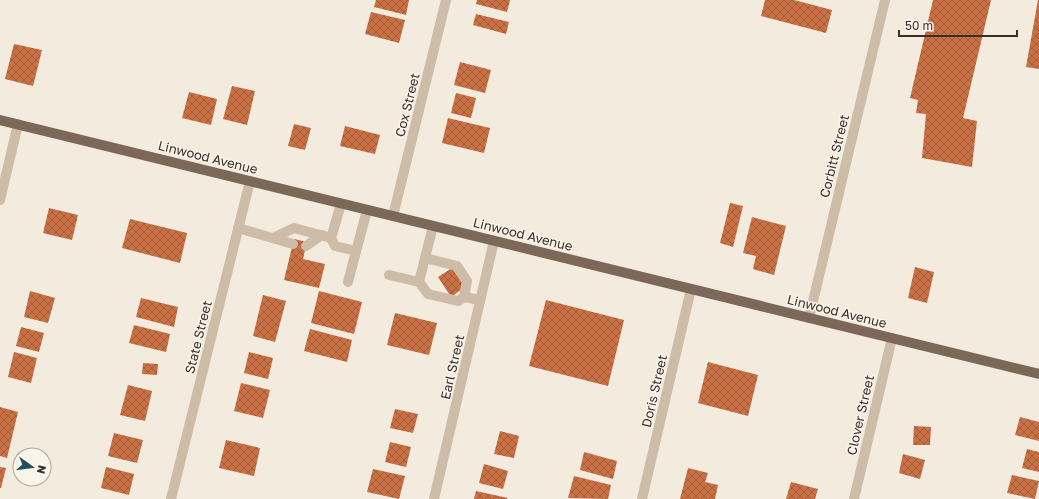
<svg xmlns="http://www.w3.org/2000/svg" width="1039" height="499" font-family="'Golos Text',sans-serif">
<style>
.building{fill:url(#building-cross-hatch)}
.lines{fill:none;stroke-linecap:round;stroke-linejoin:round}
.minor{stroke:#ccbca8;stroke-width:10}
.major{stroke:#7b6859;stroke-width:10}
.labels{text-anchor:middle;stroke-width:3;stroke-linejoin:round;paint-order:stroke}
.street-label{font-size:13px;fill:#382f29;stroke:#faf4ea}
</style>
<defs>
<pattern id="building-cross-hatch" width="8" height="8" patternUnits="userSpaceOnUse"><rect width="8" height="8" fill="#c97145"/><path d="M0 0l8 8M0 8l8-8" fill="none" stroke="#a45d3a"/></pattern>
</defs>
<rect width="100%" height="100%" fill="#f3ebdd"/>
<g class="building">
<polygon points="376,0 409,0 406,15 374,7"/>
<polygon points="477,0 510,0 507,12 476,4"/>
<polygon points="765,0 794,0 832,10 826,33 761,16"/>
<polygon points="933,0 991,0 963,118 977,121 972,167 922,158 926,114 916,113 918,100 910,98"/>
<polygon points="1038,0 1039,0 1039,69 1026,67"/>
<polygon points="371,12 405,20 399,43 365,34"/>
<polygon points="476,14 509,22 506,34 473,25"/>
<polygon points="14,44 42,50 33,86 5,79"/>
<polygon points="460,62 491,70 485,93 454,85"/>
<polygon points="232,86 255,91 247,125 223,119"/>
<polygon points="189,92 217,99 211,125 182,118"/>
<polygon points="456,93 476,98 471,118 451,113"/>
<polygon points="448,118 490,128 484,153 442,143"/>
<polygon points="294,124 311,128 305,150 288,146"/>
<polygon points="345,126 380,135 375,154 340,146"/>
<polygon points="730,203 743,206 733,247 720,243"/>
<polygon points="49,208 78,215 72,240 43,233"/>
<polygon points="752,217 786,226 774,275 753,269 756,256 743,253"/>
<polygon points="130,219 187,233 180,263 122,248"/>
<polygon points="294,239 307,242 303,259 325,264 319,288 284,280"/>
<polygon points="915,267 934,272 927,303 908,298"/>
<polygon points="452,268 465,287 451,297 438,277"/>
<polygon points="30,291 55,298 48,323 24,317"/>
<polygon points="319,291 362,302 354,334 311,323"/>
<polygon points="263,295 286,301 275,342 253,336"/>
<polygon points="141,298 178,307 174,327 136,317"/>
<polygon points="546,300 624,320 608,386 529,366"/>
<polygon points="395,313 437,323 429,355 387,345"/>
<polygon points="134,325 170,334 166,352 129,343"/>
<polygon points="21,327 44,333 39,352 16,346"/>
<polygon points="310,329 352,340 347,362 304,351"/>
<polygon points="14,352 37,358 31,383 8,377"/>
<polygon points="249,352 273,358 268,379 244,373"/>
<polygon points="708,362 758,375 748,416 698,403"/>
<polygon points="143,363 158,364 157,375 142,374"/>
<polygon points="241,383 270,390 263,418 234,411"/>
<polygon points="128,385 152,391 145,421 120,415"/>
<polygon points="0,407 18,412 7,458 0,456"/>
<polygon points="395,409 418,414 413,433 390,428"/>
<polygon points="1020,417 1039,422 1039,441 1015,435"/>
<polygon points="914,426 931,427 930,445 913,445"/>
<polygon points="500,431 519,436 514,458 494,454"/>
<polygon points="114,433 143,440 137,463 108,456"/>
<polygon points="226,440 260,448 254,476 219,468"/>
<polygon points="390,442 411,447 406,467 385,462"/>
<polygon points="1027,449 1039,452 1039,472 1022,468"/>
<polygon points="584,452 617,461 613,479 580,470"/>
<polygon points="903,454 925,460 920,479 899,473"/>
<polygon points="484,464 508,471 503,489 479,483"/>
<polygon points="0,467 6,468 1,488 0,488"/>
<polygon points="106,467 134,474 129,495 101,488"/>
<polygon points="688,468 708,473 705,482 718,485 715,499 680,499"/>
<polygon points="373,469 405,476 399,499 367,492"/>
<polygon points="1012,475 1039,481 1035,499 1007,493"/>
<polygon points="574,476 611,485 608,499 568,498"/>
<polygon points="791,482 818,489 815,499 786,499"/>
<polygon points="476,491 508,498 507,499 474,499"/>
</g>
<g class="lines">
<g class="minor">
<polyline points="0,200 18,124"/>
<polyline points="341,204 331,238 335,246 356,251"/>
<polyline points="393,216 446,0"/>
<polyline points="433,226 419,282 428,294 458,301 464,297 480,300"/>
<polyline points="238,228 293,244"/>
<polyline points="273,238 294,228 331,238"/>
<polyline points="306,246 322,235"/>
<polyline points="425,258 457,266 467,281 464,297"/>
<polyline points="389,275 419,282"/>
<polyline points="348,282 367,210"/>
<polyline points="809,318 885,0"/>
<polyline points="171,499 250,181"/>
<polyline points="434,499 494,241"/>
<polyline points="642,499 691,289"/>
<polyline points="854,499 892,338"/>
</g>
<polyline class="major" points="0,120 1039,374"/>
</g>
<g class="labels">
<g class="street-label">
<text transform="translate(407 105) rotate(-76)" y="5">Cox Street</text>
<text transform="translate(834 156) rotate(-76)" y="5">Corbitt Street</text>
<text transform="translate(208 157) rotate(14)" y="5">Linwood Avenue</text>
<text transform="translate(523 234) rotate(14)" y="5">Linwood Avenue</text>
<text transform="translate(837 311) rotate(14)" y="5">Linwood Avenue</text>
<text transform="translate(198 337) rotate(-76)" y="5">State Street</text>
<text transform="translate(452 367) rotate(-77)" y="5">Earl Street</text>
<text transform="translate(654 391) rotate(-77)" y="5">Doris Street</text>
<text transform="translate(860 415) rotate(-77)" y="5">Clover Street</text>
</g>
</g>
<g transform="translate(32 467) rotate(104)"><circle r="19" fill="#faf4ea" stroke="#aca59d"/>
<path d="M0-3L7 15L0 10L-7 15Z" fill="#1d525b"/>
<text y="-6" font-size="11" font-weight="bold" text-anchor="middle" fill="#382f29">N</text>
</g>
<path d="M899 30v6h118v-6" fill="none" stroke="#382f29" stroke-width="2"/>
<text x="905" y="30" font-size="12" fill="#382f29" stroke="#faf4ea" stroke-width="3" paint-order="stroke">50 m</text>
</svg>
